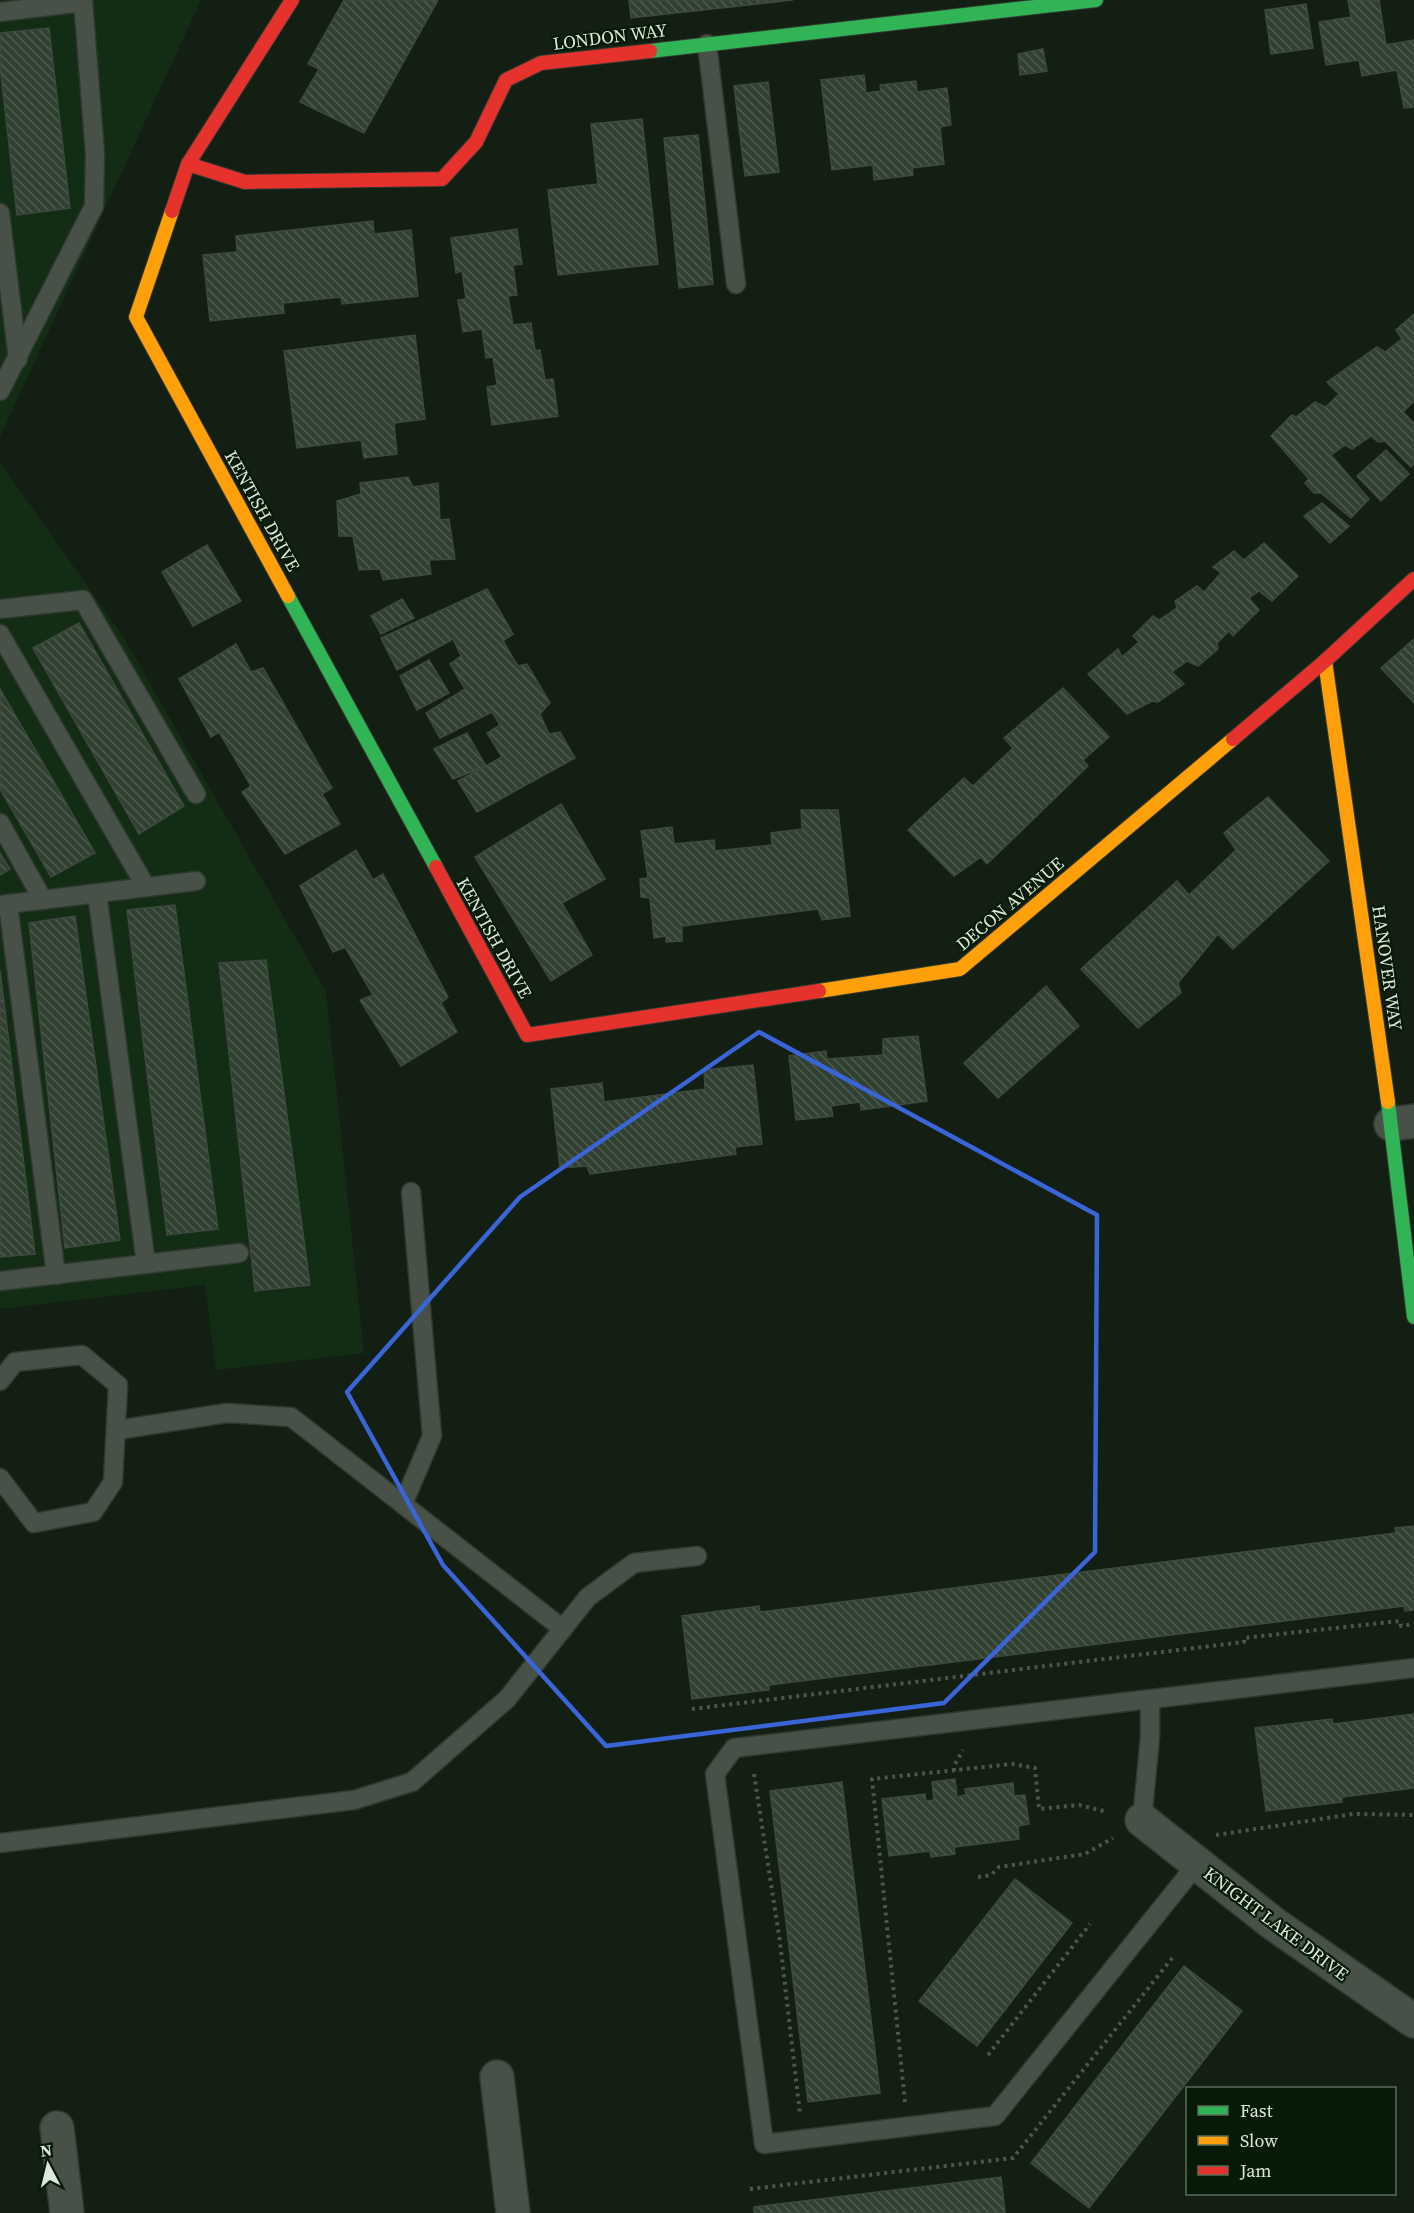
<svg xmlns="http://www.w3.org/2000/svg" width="1414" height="2213" font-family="'Source Serif 4',serif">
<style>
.built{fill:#132c14}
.building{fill:url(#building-back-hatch);stroke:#3e483e;stroke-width:1.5}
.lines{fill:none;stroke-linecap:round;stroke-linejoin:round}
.lane-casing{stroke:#303930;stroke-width:21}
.street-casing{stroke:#303930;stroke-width:36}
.fast-casing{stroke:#303930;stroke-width:16}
.slow-casing{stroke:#303930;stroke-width:16}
.jam-casing{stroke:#303930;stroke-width:16}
.path{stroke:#4e554e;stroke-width:4;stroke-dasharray:3 4.5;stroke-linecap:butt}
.lane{stroke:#485148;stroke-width:18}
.street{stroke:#485148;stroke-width:33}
.fast{stroke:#30b455;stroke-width:14}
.slow{stroke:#ff9f0a;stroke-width:14}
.jam{stroke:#e5322d;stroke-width:14}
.marked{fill:none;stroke:#3a65d8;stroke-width:4.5;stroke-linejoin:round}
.labels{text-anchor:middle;stroke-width:4.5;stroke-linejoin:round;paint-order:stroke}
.street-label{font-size:18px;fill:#dbe8da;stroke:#061a07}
</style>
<defs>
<pattern id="building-back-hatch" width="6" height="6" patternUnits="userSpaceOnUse" patternTransform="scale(1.5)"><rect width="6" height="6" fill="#304031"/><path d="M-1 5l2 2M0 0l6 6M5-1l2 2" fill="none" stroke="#4d5c4e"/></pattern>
</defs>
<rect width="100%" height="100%" fill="#141f14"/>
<g class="built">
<polygon points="0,0 201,0 0,437"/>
<polygon points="0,462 124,638 326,991 364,1353 216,1370 205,1285 0,1309"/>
</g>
<g class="building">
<polygon points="344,0 438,0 364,133 300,102 319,69 308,64"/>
<polygon points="629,0 793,0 631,18"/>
<polygon points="1348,0 1379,0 1386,45 1414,40 1414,107 1404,108 1397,70 1362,76 1359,60 1326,65 1319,22 1351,17"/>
<polygon points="1306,4 1313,48 1271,54 1265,10"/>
<polygon points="49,28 70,208 17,215 0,66 0,33"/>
<polygon points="1043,49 1047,71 1020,75 1018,54"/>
<polygon points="864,75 866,93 881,91 880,85 916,81 917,92 947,88 951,125 940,127 944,164 912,168 913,175 874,180 873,165 832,170 821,80"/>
<polygon points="768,82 779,172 745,176 734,86"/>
<polygon points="642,119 658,264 558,275 548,190 598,184 591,124"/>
<polygon points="698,135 713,284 679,288 664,138"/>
<polygon points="373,221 374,234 411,230 418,296 342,304 341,297 283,303 284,313 210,321 203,255 237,252 236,236"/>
<polygon points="517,229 522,264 513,265 517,295 508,296 513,325 531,323 535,351 540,350 545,380 553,379 558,416 492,425 487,387 497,385 493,357 486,358 482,329 463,332 458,300 466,299 462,271 456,273 451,238"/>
<polygon points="1414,314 1414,401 1403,412 1414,423 1414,464 1411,467 1385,441 1378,442 1371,436 1352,449 1345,445 1331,455 1369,499 1351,518 1321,493 1314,493 1305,483 1309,479 1271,436 1292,415 1296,417 1315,402 1326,407 1339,394 1327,382 1377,347 1385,352 1402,339 1396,330"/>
<polygon points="415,335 425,419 394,423 397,454 364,458 361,440 297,448 284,351"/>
<polygon points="1386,450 1409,474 1381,501 1357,476"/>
<polygon points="408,477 413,487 438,483 440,520 449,519 455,559 429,560 431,574 383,580 380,569 359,570 353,536 339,536 337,501 361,494 360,483"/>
<polygon points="1322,503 1349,526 1330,543 1304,516"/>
<polygon points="1264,543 1298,576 1272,601 1259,591 1249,598 1259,610 1233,636 1229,631 1217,643 1218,649 1198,666 1187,661 1172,672 1184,684 1158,702 1152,701 1127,714 1088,674 1118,649 1122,657 1139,642 1133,636 1153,616 1159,620 1177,608 1175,601 1197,586 1204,592 1221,573 1213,567 1234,551 1244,560"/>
<polygon points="207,545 241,601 193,626 162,572"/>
<polygon points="487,589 513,634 503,641 518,666 527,664 550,703 540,714 549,734 560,732 575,758 477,812 458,781 502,757 487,733 500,725 492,712 440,738 426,713 465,689 450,664 461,656 453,639 397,670 381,638"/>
<polygon points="402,599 414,618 381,634 371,616"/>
<polygon points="79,623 184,806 139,834 33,648"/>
<polygon points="1414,639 1414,703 1381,668"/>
<polygon points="236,644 251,672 263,668 332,788 322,794 340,824 285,854 242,792 251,786 219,732 211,737 179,679"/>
<polygon points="429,660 449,693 417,710 400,676"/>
<polygon points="1063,688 1109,737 1083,760 1088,766 987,864 981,857 954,876 908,830 964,778 973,786 1013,748 1004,738"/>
<polygon points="0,689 95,853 51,877 0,789"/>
<polygon points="467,733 486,766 453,779 434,749"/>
<polygon points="1268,797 1329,861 1233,949 1218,934 1178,983 1181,993 1138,1028 1081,969 1177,881 1189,895 1236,850 1224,833"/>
<polygon points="561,804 605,879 562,903 592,955 551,981 475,857"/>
<polygon points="801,810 838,810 850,916 822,920 818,909 682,926 682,941 666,942 666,936 654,938 650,898 641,897 640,879 648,878 641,831 672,827 674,844 714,840 715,851 772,845 771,833 802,829"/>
<polygon points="356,850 373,880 383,874 448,997 441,1003 457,1032 401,1066 360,1000 373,995 345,947 333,952 300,886"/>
<polygon points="0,853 10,869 0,875"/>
<polygon points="175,905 218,1229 167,1235 127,910"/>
<polygon points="75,916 120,1240 65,1248 29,923"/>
<polygon points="266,960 310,1285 255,1291 219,963"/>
<polygon points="0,970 35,1254 0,1257"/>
<polygon points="1046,986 1079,1026 998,1098 964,1063"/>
<polygon points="918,1036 927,1101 861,1110 860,1102 831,1106 833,1116 796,1120 789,1056 826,1051 827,1059 883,1055 883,1039"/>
<polygon points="753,1065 762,1144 735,1147 736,1154 590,1174 587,1166 560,1168 551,1089 602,1083 604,1102 705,1089 704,1070"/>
<polygon points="1414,1526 1414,1610 1405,1611 1404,1606 769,1685 769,1690 692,1699 682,1616 759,1606 760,1612 1396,1533 1395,1528"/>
<polygon points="1414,1714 1414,1788 1342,1797 1342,1802 1266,1811 1255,1728 1332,1719 1333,1724"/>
<polygon points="955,1779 957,1797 966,1795 965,1789 1013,1783 1014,1796 1025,1795 1029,1824 1018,1826 1019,1839 954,1847 955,1854 931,1857 930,1851 889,1856 882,1799 925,1794 926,1801 934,1800 932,1782"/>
<polygon points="842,1782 880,2093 808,2102 770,1791"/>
<polygon points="1015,1879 1072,1923 977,2046 919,2001"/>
<polygon points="1184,1966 1242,2011 1089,2208 1031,2163"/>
<polygon points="1001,2177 1005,2213 754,2213 754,2207"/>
</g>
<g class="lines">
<g class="lane-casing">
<g id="lane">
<polyline points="0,12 83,2"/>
<polyline points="707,44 736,284"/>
<polyline points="0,213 18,359"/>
<polyline points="0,391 94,206 95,154 83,0"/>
<polyline points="0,609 83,600 196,794"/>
<polyline points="0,634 146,887"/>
<polyline points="0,823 43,900"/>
<polyline points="97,893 146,1264"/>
<polyline points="8,904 56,1275"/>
<polyline points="0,905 196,881"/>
<polyline points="0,1281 239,1253"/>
<polyline points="0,1381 15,1362 82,1355 118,1385 113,1482 93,1512 34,1523 0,1478"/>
<polyline points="117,1430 227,1413 291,1417 563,1629"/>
<polyline points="403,1504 432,1436 411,1192"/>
<polyline points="1142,1820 1150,1737 1150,1700"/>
<polyline points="0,1843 354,1800 412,1782 507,1699 588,1597 634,1563 697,1556"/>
<polyline points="1197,1864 995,2116 764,2144 715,1774 734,1748 1414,1668"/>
</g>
</g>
<g class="street-casing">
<g id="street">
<polyline points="1391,1124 1414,1121"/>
<polyline points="1142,1820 1274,1924 1414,2021"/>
<polyline points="497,2077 513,2213"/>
<polyline points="57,2128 67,2213"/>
</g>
</g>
<g class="fast-casing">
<g id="fast">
<polyline points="650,51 1096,0"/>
<polyline points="288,596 436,867"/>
<polyline points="1388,1102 1414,1317"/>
</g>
</g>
<g class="slow-casing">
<g id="slow">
<polyline points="172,211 136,317 288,596"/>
<polyline points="1325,661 1388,1102"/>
<polyline points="819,991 960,969 1233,739"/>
</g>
</g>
<g class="jam-casing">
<g id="jam">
<polyline points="188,164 245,182 442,179 476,142 506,80 541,63 650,51"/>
<polyline points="172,211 188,164 292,0"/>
<polyline points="1233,739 1325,661 1414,579"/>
<polyline points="436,867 527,1035 819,991"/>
</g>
</g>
<g class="path">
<polyline points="692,1709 1244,1642 1244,1638 1400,1621 1401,1626 1414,1624"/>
<polyline points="954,1771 954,1766 963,1750"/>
<polyline points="754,1774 780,1942 800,2114"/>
<polyline points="1216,1835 1353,1814 1414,1815"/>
<polyline points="978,1877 991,1875 999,1867 1085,1854 1113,1838"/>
<polyline points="988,2055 1090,1924"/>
<polyline points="905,2102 872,1779 1012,1764 1035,1768 1039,1809 1079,1805 1108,1812"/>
<polyline points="750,2189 1013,2158 1173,1957"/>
</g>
<use href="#lane" class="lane"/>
<use href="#street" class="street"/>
<use href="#fast" class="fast"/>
<use href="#slow" class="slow"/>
<use href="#jam" class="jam"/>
</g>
<path class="marked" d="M759 1032 1097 1215 1095 1552 944 1703 606 1746 443 1565 347 1392 520 1197Z"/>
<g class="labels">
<g class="street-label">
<text transform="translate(610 37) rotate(-7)" y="6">LONDON WAY</text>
<text transform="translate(262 511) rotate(61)" y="6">KENTISH DRIVE</text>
<text transform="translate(1010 904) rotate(-40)" y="6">DECON AVENUE</text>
<text transform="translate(494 938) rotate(61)" y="6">KENTISH DRIVE</text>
<text transform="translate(1387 968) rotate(82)" y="6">HANOVER WAY</text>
<text transform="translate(1276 1924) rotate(37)" y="6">KNIGHT LAKE DRIVE</text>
</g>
</g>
<rect x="1186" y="2087" width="210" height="108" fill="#061a07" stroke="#5b6c5b" stroke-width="1.5"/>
<rect x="1198" y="2106" width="30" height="9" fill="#30b455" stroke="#5b6c5b" stroke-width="1.5"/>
<text x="1240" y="2117" font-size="18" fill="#dbe8da">Fast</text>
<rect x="1198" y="2136" width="30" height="9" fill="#ff9f0a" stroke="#5b6c5b" stroke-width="1.5"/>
<text x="1240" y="2147" font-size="18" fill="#dbe8da">Slow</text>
<rect x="1198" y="2166" width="30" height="9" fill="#e5322d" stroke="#5b6c5b" stroke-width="1.5"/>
<text x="1240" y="2177" font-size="18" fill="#dbe8da">Jam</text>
<g transform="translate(48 2165) rotate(353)" stroke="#061a07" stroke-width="4.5" paint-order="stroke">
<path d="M0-4.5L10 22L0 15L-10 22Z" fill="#dbe8da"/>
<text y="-9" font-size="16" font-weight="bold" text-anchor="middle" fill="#dbe8da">N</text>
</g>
</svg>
